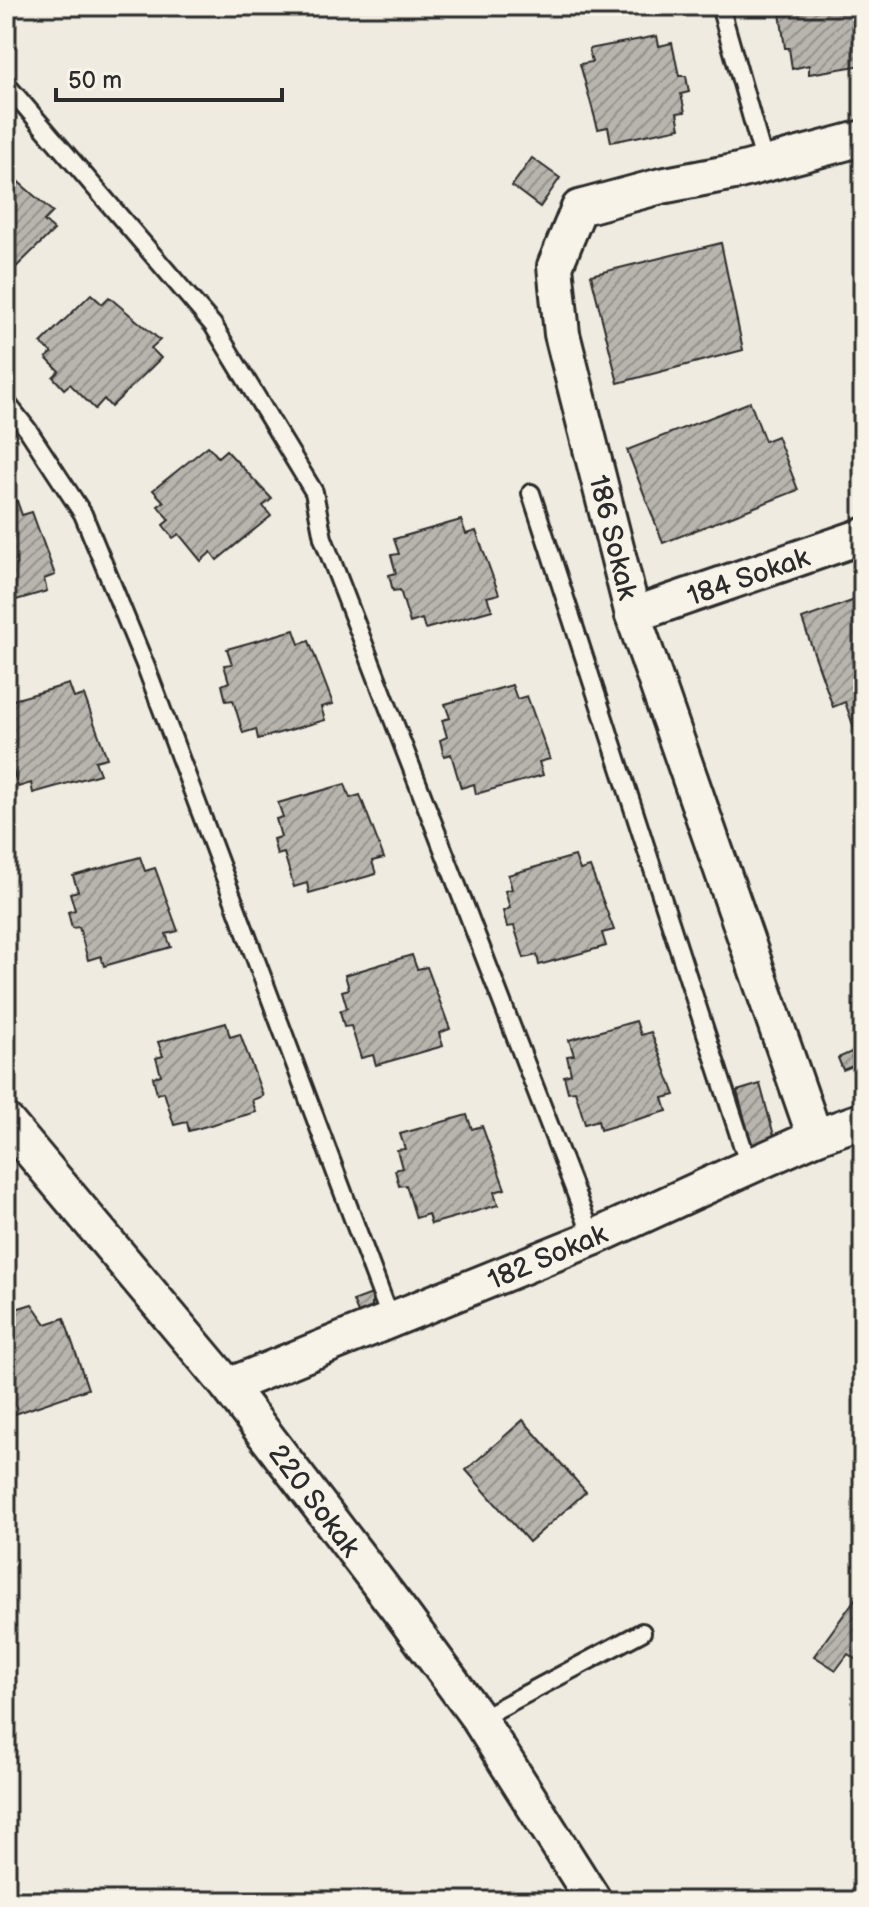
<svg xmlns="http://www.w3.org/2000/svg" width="869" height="1907" font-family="'Balsamiq Sans',sans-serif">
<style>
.building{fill:url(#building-hatch);stroke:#2b2b2b;stroke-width:2}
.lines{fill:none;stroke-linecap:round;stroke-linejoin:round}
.service-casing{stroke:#2b2b2b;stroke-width:22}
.minor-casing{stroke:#2b2b2b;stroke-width:40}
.service{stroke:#f7f3e8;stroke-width:16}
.minor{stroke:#f7f3e8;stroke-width:34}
.labels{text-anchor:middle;stroke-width:6;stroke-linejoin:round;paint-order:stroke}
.street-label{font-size:28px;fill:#2b2b2b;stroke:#f7f3e8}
</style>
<defs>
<pattern id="building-hatch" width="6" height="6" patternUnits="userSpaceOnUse" patternTransform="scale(2)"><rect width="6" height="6" fill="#b8b5ae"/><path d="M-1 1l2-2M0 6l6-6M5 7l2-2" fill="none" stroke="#96938e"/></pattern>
</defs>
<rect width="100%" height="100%" fill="#efebe0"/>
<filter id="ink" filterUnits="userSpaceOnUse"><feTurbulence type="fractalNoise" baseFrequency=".0125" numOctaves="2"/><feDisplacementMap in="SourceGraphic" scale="16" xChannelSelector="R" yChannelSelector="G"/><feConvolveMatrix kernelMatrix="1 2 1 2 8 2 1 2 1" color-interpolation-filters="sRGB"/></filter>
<g filter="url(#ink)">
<g class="building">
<polygon points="779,6 863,6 863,65 809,74 809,65 792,69 789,48 785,48"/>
<polygon points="657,36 659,46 672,43 679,76 686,76 689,92 681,94 685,112 677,113 680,128 611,142 608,127 598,129 580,64 592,62 589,49"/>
<polygon points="532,158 560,178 540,207 512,186"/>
<polygon points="6,171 53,212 44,221 54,230 6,277"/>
<polygon points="721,243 743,350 618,383 591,275"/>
<polygon points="91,294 102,304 109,297 160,340 151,348 161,358 111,407 104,399 95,409 70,384 64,389 53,377 59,371 46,358 52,353 41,343"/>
<polygon points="750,402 765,441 777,436 798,490 663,543 627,450"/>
<polygon points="208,446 218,457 226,450 272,499 263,506 271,516 217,560 211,552 201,561 179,534 173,538 163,525 169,520 158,506 164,502 153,490"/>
<polygon points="17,501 22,515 32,512 55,575 44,579 47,591 6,603 6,504"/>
<polygon points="461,520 466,534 476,531 499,594 487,597 492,610 425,629 422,619 410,623 400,590 393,591 389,575 396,573 391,555 399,554 394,539"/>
<polygon points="863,597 863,754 845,702 833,707 802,619"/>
<polygon points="294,630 299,644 309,641 333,704 321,707 325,720 258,739 256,729 243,733 233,700 226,701 222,685 229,682 224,665 232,664 227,649"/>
<polygon points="69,684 74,698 84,695 107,758 95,761 100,774 33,793 31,783 18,787 8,754 6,754 6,702"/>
<polygon points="512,685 517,699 527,696 550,759 539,762 543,775 476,794 474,784 461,788 451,754 444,756 440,740 447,737 442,720 450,718 445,704"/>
<polygon points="345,784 350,798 360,795 384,858 372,861 376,874 309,893 307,883 294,887 284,853 277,855 273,839 281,837 276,819 283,817 278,803"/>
<polygon points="575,856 580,870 590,867 614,930 602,933 606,946 539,965 537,955 524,958 514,926 507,927 503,911 510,908 505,891 512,889 508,875"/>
<polygon points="140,857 145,871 155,868 178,931 166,934 171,947 104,966 101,956 88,960 79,927 72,928 68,912 75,910 70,893 78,891 73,876"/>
<polygon points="412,955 417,969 427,967 450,1029 439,1033 443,1046 376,1065 373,1055 361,1058 351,1026 344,1027 340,1011 347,1008 342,991 349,989 345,975"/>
<polygon points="636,1021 641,1035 651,1032 675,1095 663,1098 667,1111 600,1130 598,1120 585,1124 575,1091 568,1092 564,1076 571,1074 567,1056 574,1055 569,1040"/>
<polygon points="226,1023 230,1037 240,1034 263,1096 252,1100 256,1112 189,1131 187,1122 174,1125 164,1092 157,1094 153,1077 161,1075 156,1058 163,1056 158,1042"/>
<polygon points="858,1049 863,1062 843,1070 838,1058"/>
<polygon points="760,1084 775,1139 752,1146 737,1091"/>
<polygon points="467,1115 472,1129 482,1126 505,1189 494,1192 498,1205 431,1224 428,1214 416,1218 406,1185 399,1186 395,1170 402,1168 397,1150 405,1149 400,1134"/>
<polygon points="372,1294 372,1315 361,1320 353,1301"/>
<polygon points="32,1304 46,1324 64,1318 88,1389 6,1417 6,1312"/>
<polygon points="523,1420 586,1492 529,1542 466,1470"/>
<polygon points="863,1588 863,1664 848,1654 836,1670 814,1656"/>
</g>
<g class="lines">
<g class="service-casing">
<g id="service">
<polyline points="720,6 765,164"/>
<polyline points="6,84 213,325 314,492 323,538 593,1238"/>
<polyline points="6,402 28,430 83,514 146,667 391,1320"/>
<polyline points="531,493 749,1166"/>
<polyline points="479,1719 642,1632"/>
</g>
</g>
<g class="minor-casing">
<g id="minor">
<polyline points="633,615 863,536"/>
<polyline points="6,1121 228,1386 405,1618 479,1719 594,1901"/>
<polyline points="815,1137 633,615 562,334 555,266 579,208 661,186 739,171 863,138"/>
<polyline points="228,1386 593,1238 737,1172 815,1137 863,1120"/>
</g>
</g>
<use href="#service" class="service"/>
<use href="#minor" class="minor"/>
</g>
</g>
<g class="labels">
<g class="street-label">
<text transform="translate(614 537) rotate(76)" y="10">186 Sokak</text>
<text transform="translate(748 576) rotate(-19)" y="10">184 Sokak</text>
<text transform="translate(547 1256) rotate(-23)" y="10">182 Sokak</text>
<text transform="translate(315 1500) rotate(53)" y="10">220 Sokak</text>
</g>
</g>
<rect width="869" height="1907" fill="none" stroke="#f7f3e8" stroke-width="32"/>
<rect x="16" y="16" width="837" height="1875" fill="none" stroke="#2b2b2b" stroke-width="3" filter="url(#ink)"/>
<path d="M56 88v12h226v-12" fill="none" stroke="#2b2b2b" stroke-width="4"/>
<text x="68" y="88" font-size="24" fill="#2b2b2b" stroke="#f7f3e8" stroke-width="6" paint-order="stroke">50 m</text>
</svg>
